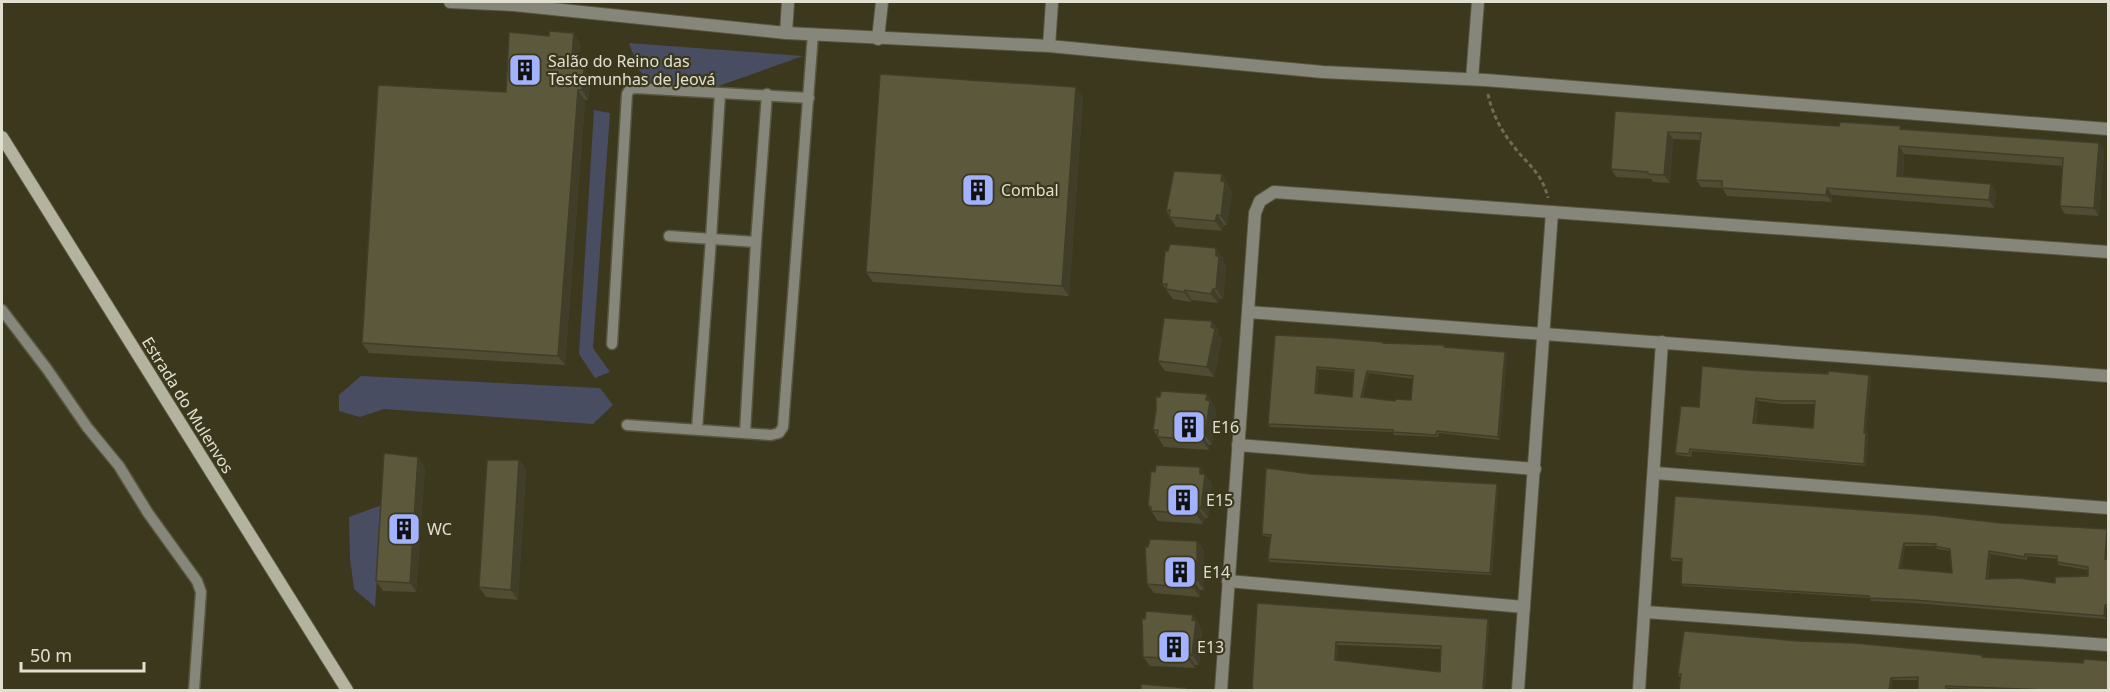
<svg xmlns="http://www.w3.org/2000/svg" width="2110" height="692" font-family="'Noto Sans',sans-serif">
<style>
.green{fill:#484d62}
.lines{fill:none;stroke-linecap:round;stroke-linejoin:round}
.lane-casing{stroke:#59563e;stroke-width:13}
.street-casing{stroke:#59563e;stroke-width:14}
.secondary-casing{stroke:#59563e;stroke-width:14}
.path{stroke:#6f6c55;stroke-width:3;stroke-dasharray:4.5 3;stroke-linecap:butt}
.lane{stroke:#87867a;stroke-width:10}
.street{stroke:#87867a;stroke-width:12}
.secondary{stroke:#b4b39f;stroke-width:12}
.wall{fill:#4f4c33;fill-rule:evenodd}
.shaded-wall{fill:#403e29}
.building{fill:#5c583b;stroke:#403e29;stroke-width:1.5;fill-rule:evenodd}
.labels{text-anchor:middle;stroke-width:4.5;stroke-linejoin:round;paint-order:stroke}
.poi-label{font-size:16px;fill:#e1dfd0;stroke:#3b381e;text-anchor:start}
.street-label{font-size:16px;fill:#e1dfd0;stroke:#3b381e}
</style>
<rect width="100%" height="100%" fill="#3b381e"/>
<g class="green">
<polygon points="629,43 803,56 716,87 654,85 639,70"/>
<polygon points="594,110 610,113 593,348 610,372 595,378 579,354"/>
<polygon points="361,376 600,388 613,405 593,424 384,409 360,417 339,411 339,395"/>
<polygon points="382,505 375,607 354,589 350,558 349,517"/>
</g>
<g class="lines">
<g class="lane-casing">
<g id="lane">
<polyline points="669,236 756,242"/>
<polyline points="2,310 47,369 87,427 119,466 148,513 197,581 201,592 194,690"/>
<polyline points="612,344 627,94 630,89 635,88 809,98"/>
<polyline points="627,425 771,435 779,433 783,427 813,34"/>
<polyline points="697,429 711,239 720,94"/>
<polyline points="745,432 756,242 767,94"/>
</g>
</g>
<g class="street-casing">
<g id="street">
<polyline points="450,2 514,5 786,33 1049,46 1323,72 1485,80 2108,129"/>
<polyline points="786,33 788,2"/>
<polyline points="878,39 882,2"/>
<polyline points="1049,46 1052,2"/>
<polyline points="1472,79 1478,2"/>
<polyline points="1248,312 2108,376"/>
<polyline points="1238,445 1535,469"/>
<polyline points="1655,473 2108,508"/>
<polyline points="1228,581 1524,607"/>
<polyline points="1645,612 2108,645"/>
<polyline points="1221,690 1255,213 1260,201 1274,192 2108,252"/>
<polyline points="1518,690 1552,212"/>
<polyline points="1639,690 1662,342"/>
</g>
</g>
<g class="secondary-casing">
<polyline id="secondary" points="2,137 347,690"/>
</g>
<path class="path" d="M1488 94C1492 114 1502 132 1515 148 1529 166 1542 173 1548 198"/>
<use href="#lane" class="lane"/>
<use href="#street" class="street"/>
<use href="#secondary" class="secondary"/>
</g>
<g class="wall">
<polygon points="580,43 578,68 584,69 591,78 588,100 585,100 565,365 369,353 362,343 506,92"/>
<polygon points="1083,97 1069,296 873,282 866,272"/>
<polygon points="1615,111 1839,126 1902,129 2099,143 2104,151 2099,216 2065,214 2060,206 2063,166 1904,154 1903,176 1991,184 1996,192 1994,208 1832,195 1832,202 1727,196 1722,188 1701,187 1696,180 1700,140 1673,139 1670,183 1653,182 1651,179 1616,177 1611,169"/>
<polygon points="1222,174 1228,184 1228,186 1232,192 1227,225 1224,225 1222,231 1176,227 1166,211"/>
<polygon points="1223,258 1223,261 1226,266 1223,299 1220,298 1218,303 1192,300 1191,302 1173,299 1162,284"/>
<polygon points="1212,321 1219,331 1218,334 1222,339 1214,377 1165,371 1158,361"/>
<path d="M1275 335 1383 342 1385 343 1444 345 1446 347 1505 352 1507 354 1500 440 1439 433 1438 437 1394 435 1393 432 1270 427 1268 424ZM1319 369 1354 372 1352 397 1317 393ZM1369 373 1413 379 1411 400 1395 401 1363 397Z"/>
<path d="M1747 370 1869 375 1871 377 1866 433 1868 435 1866 466 1692 451 1691 457 1677 455 1675 453 1699 407ZM1758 401 1781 404H1815L1813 428 1756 424Z"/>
<polygon points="1214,404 1214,406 1216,411 1212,445 1209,445 1209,450 1164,447 1153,430"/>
<polygon points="519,460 526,469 518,600 486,597 479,587"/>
<polygon points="425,467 416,592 383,591 376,581"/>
<polygon points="1200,467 1212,484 1208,518 1205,518 1203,524 1158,521 1148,506 1155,472"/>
<polygon points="1311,474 1498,487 1492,575 1270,562 1268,559 1270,537 1263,536 1262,534"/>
<path d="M2001 523 2107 529 2109 531 2107 560H2109V608H2106V619L1915 603 1871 601 1870 598 1683 586 1681 584 1682 561H1672L1670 558ZM1905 546H1935L1937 549 1951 551 1952 573 1901 568ZM1991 554 2027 560V556L2057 559V562L2059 565 2088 570V576L2055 583 1988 579Z"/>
<polygon points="1197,541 1204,551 1204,590 1200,590 1200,597 1154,593 1147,584"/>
<path d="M1257 603 1489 622 1485 690H1252ZM1338 645 1441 649 1440 672 1337 660Z"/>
<polygon points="1193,615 1200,625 1199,627 1202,631 1199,665 1195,665 1195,668 1150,666 1143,657 1145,619"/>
<polygon points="1799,641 1982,655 1983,657 2083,663 2109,690 1995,690 1948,688 1948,690 1918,690 1918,680 1893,680 1891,690 1679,690 1681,677 1679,677 1678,674"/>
</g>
<g class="shaded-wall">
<polygon points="574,33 580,43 578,77 571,68"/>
<polygon points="584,69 591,78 588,100 582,90"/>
<polygon points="1076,87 1083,97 1069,296 1062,286"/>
<polygon points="578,90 585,100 565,365 558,356"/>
<polygon points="1668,132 1673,139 1670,183 1664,175"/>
<polygon points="2099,143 2104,151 2099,216 2094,208"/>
<polygon points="1899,146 1904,154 1902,184 1897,176"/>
<polygon points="1222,174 1228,184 1228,187 1232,192 1227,225 1221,216"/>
<polygon points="1991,184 1996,192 1994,208 1989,200"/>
<polygon points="1827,188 1832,195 1832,202 1826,195"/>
<polygon points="1217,215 1224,225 1222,231 1215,221"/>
<polygon points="1216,248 1223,258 1223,261 1226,266 1223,299 1216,289"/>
<polygon points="1213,289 1220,298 1218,303 1211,294"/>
<polygon points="1185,290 1192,300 1191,302 1184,292"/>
<polygon points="1212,321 1219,331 1218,334 1222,339 1214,377 1207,367"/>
<polygon points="1505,352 1507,354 1500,440 1498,437"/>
<polygon points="1317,367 1319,369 1317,396 1315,393"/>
<polygon points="1367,371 1369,373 1363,399 1361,397"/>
<polygon points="1869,375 1871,377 1866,435 1864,433"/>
<polygon points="1207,394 1214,404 1214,406 1216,411 1212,445 1205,435"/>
<polygon points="1756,398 1758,401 1755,426 1753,423"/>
<polygon points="1866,433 1868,435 1866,466 1864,464"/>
<polygon points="1202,436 1209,445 1209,450 1202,440"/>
<polygon points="418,457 425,467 416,592 410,583"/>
<polygon points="519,460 526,469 518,600 511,590"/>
<polygon points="1200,467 1212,484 1208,518 1201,508"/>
<polygon points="1497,484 1498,487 1492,575 1490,573"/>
<polygon points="1198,508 1205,518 1203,524 1196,514"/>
<polygon points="2107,529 2109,531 2109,537 2106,562 2105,559"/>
<polygon points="1197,541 1204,551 1204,590 1197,580"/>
<polygon points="1904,543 1905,546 1900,571 1899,568"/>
<polygon points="1989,551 1991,554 1987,581 1986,579"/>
<polygon points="1193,580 1200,590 1200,597 1193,588"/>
<polygon points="2105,605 2106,608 2106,619 2104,616"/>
<polygon points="1193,615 1200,625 1199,627 1202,631 1199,665 1192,655 1192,620"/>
<polygon points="1488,619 1489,622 1485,690 1483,690"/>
<polygon points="1336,642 1338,645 1337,663 1335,660"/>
<polygon points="1189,655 1195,665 1195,668 1188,659"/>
<polygon points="1891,678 1893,680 1891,690 1889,690"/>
</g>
<g class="building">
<polygon points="549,31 574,33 571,68 584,69 582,90 578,90 558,356 362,343 378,85 506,92 509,32 549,36"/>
<polygon points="880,74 1076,87 1062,286 866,272"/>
<polygon points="1615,111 1839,126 1840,122 1901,126 1900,129 2099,143 2094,208 2060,206 2063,158 1899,146 1897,176 1991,184 1989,200 1827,188 1826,195 1722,188 1722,181 1696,180 1701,133 1668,132 1664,175 1648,174 1648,172 1611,169"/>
<polygon points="1174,171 1222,174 1221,181 1225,182 1222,208 1221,216 1217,215 1215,221 1169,217 1170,210 1166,211"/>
<polygon points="1170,244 1216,248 1216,256 1219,256 1216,289 1213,289 1211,294 1185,290 1184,292 1166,289 1167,284 1162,284 1165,251 1168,251"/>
<polygon points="1164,318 1212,321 1211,327 1215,329 1207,367 1158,361"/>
<path d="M1275 335 1335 338 1383 342V343L1444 345V347L1505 352 1498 437 1437 431 1436 435 1393 432V430L1268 424ZM1317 367 1354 370 1352 397 1315 393ZM1367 371 1413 376 1411 400 1395 399V401L1361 397Z"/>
<path d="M1702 366 1747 370 1828 374V371L1869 375 1864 433H1866L1864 464 1690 449 1689 454 1675 453 1681 406 1699 407ZM1756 398 1779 401H1815L1813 428 1753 423Z"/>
<polygon points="1161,391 1207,394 1206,400 1210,401 1205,435 1202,436 1202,440 1157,437 1158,430 1153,430 1156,410 1156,397 1160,397"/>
<polygon points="384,453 418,457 410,583 376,581"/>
<polygon points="487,460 519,460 511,590 479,587"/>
<polygon points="1156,465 1200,467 1200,474 1205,474 1201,508 1198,508 1196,514 1151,511 1151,507 1148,506 1151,471 1155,472"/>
<polygon points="1266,468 1311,474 1497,484 1490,573 1268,559 1271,535 1262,534"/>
<path d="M1675 496 1932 515 2001 523 2107 529 2105 559 2109 560V605H2105L2104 616 1914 600 1869 598V596L1681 584 1682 559 1670 558ZM1904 543 1936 544 1935 546 1950 549 1952 573 1899 568ZM1989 551 2025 557V554L2057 556V562L2088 567V576L2055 577V583L2019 578 1986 579Z"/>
<polygon points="1150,539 1197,541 1197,580 1193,580 1193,588 1147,584 1145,547 1148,547"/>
<path d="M1257 603 1488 619 1483 690H1252ZM1336 642 1441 646 1440 672 1335 660Z"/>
<polygon points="1146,611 1193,615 1192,620 1196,621 1192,655 1189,655 1188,659 1143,657 1142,618 1145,619"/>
<polygon points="1684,631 1799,641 1854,643 1982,655 1982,657 2083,663 2084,659 2109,661 2109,690 2046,690 1946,686 1946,690 1918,690 1918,677 1891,678 1889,690 1679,690 1681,674 1678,674"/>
<polygon points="1141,684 1187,688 1187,690 1141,690"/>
</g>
<defs>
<g id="building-square" transform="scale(1.725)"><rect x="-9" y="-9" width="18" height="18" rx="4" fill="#a3b2fd" stroke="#3b381e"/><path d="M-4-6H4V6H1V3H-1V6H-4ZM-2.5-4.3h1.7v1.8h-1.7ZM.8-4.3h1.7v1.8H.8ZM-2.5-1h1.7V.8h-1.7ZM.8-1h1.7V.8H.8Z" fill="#111"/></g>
</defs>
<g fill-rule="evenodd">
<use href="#building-square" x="525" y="70"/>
<use href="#building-square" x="978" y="190"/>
<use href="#building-square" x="1189" y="427"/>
<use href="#building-square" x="1183" y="500"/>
<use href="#building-square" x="404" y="529"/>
<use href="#building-square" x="1180" y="572"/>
<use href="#building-square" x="1174" y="647"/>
</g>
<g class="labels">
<g class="poi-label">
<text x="548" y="67">Salão do Reino das<tspan x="548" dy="18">Testemunhas de Jeová</tspan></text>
<text x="1001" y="196">Combal</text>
<text x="1212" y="433">E16</text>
<text x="1206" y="506">E15</text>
<text x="427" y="535">WC</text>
<text x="1203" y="578">E14</text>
<text x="1197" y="653">E13</text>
</g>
<g class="street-label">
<text transform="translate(188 405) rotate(58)" y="6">Estrada do Mulenvos</text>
</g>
</g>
<rect width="2110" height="692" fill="none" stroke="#e1dfd0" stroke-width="6"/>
<path d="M21 662v9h123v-9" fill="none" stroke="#e1dfd0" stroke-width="3"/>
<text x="30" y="662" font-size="18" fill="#e1dfd0" stroke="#3b381e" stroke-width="4.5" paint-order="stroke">50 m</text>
</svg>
